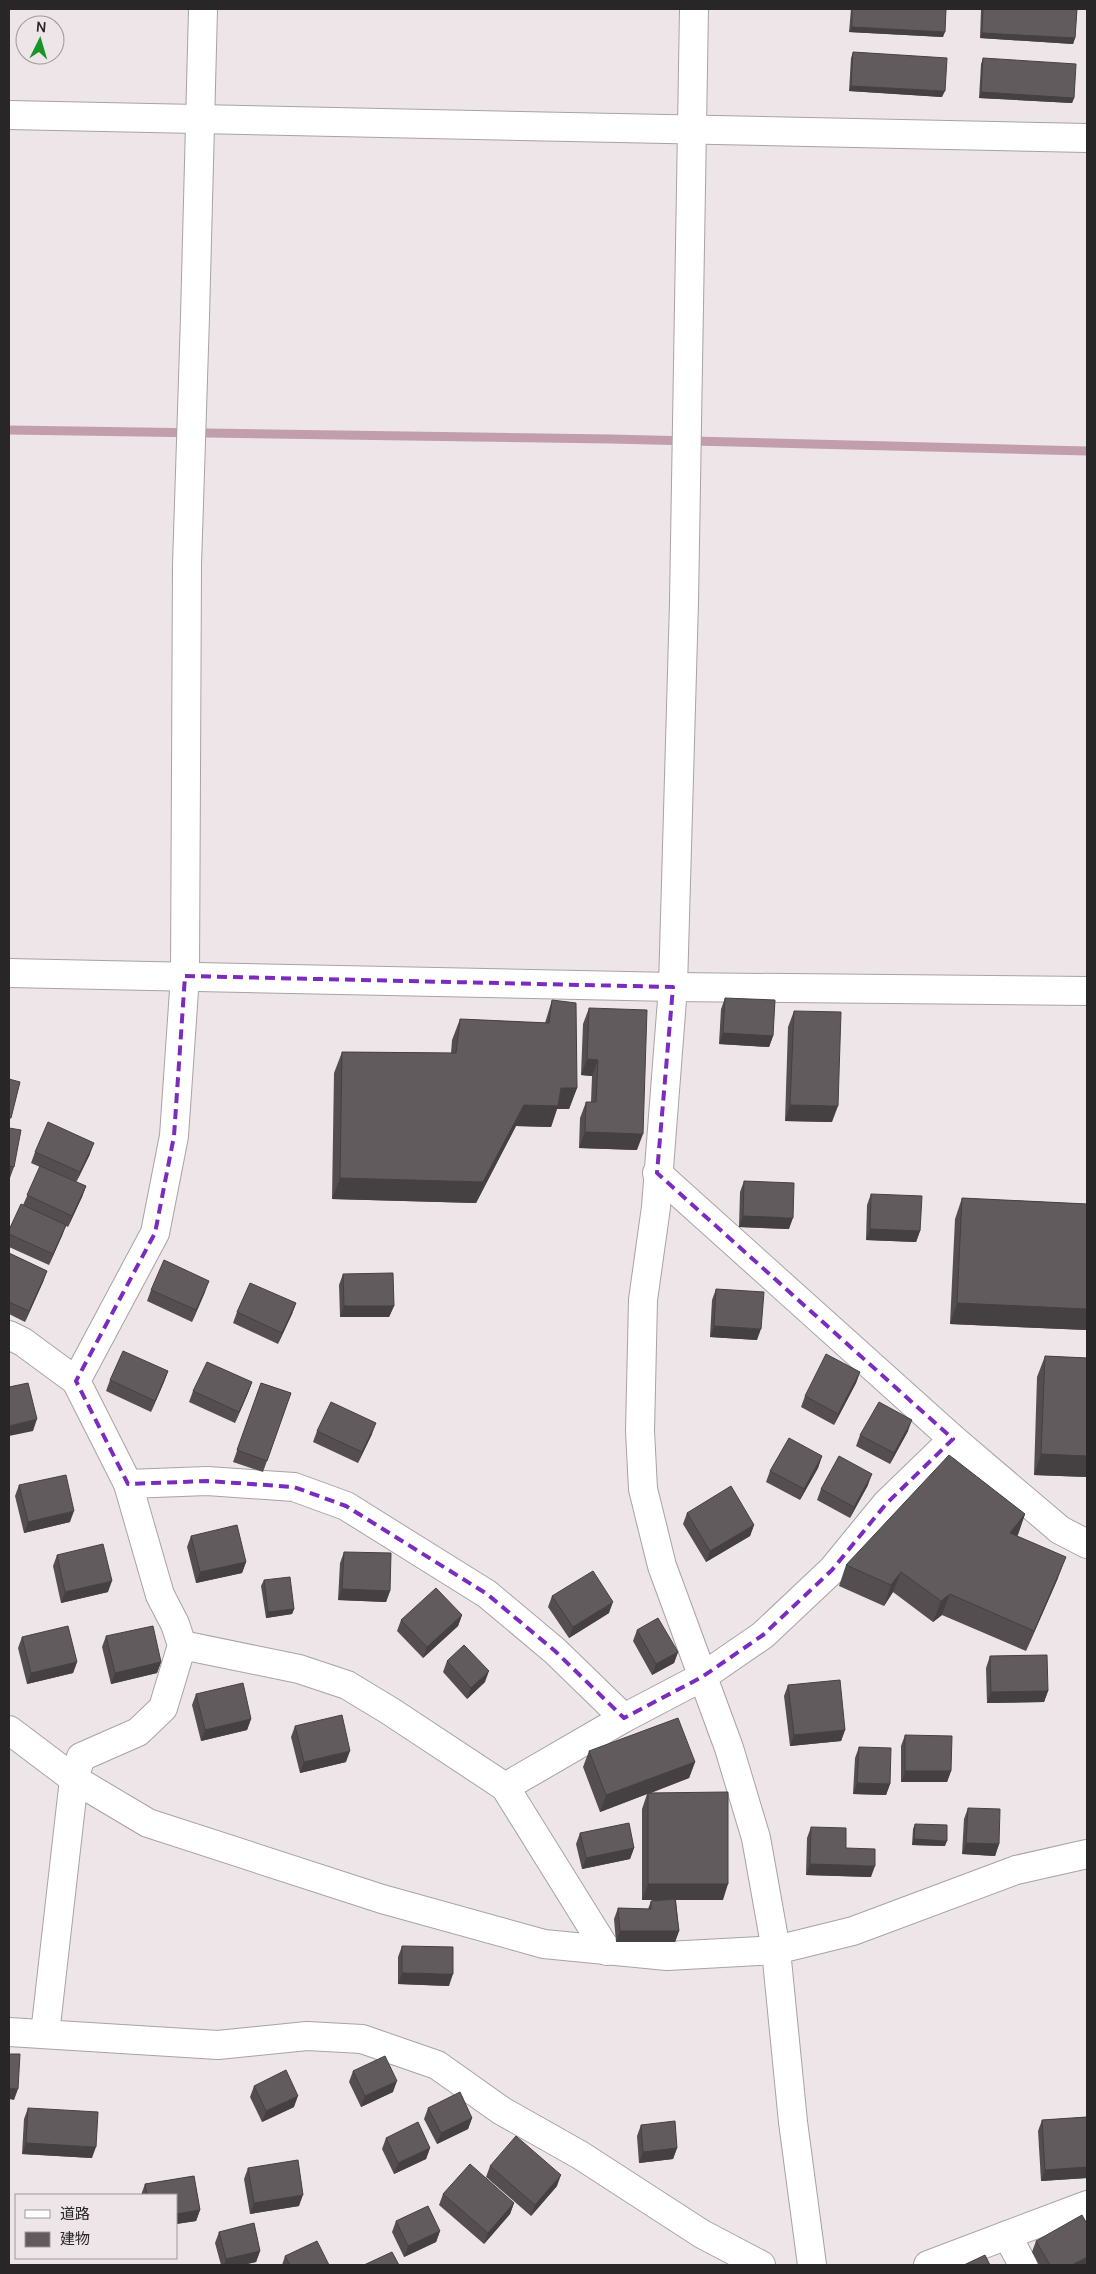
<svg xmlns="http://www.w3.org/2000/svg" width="1096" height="2274" font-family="Manrope,'Noto Sans JP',sans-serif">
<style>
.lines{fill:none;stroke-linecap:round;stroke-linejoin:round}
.stream{stroke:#c29dab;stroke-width:9}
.minor-casing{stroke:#a9a2a5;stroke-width:30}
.tertiary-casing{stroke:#a9a2a5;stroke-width:30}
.minor{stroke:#fff;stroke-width:28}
.tertiary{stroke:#fff;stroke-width:28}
.wall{fill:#544e50}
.shaded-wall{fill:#454041}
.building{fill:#625b5d;stroke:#454041}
.marked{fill:none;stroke:#7b2cbf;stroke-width:4;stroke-dasharray:10 6;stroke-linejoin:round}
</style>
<rect width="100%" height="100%" fill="#ede5e7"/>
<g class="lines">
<polyline class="stream" points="9,430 611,439 1087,451"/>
<g class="minor-casing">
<g id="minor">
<polyline points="9,115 1087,138"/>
<polyline points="9,973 673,987 1087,991"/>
<polyline points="657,1173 953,1439 1060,1530 1087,1544"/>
<polyline points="9,1335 23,1342 76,1381 128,1484 160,1595 175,1624 182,1645 163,1708 138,1732 81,1757 74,1779 45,2034"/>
<polyline points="76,1381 155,1233 174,1136 185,976 187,565 195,317 203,9"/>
<polyline points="128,1484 207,1481 294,1487 346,1506 487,1594 555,1651 624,1718"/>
<polyline points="182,1645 299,1669 347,1685 390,1711 505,1787 607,1951"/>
<polyline points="9,1730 74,1779 148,1823 382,1899 544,1944 667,1956 776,1950 853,1931 1016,1870 1087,1854"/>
<polyline points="505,1787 624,1718 702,1677 763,1635 832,1570 886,1504 953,1439"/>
<polyline points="9,2032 218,2045 307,2036 362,2039 437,2065 502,2111 580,2155 702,2234 761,2265"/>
<polyline points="1007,2235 1023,2265"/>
<polyline points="928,2265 1087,2205"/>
</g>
</g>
<g class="tertiary-casing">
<polyline id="tertiary" points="694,9 684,602 673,987 656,1207 643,1300 640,1431 643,1489 662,1566 729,1748 756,1838 776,1950 793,2122 812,2265"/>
</g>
<use href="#minor" class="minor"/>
<use href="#tertiary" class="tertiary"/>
</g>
<g class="wall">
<polygon points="851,9 946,9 943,37 849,32"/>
<polygon points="981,9 1077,9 1075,38 1073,44 980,38"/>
<polygon points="853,52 942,97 849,91 851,58"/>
<polygon points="983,58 1074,98 1072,103 979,98 981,64"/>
<polygon points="725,998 773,1036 769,1047 719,1044 721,1009"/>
<polygon points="552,1000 577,1088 569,1109 557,1109 551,1127 516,1126 476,1203 332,1199 334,1073 342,1052 451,1053 452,1040 460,1019 545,1023"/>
<polygon points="589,1008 637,1150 579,1148 580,1118 586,1102 591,1102 592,1076 581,1075 583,1024"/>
<polygon points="794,1011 832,1122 785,1121 788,1027"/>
<polygon points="9,1128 14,1167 10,1178 9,1178"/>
<polygon points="35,1152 90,1154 76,1182 86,1186 82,1197 68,1227 66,1226 49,1265 9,1247 9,1230 23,1205 40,1167 31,1163"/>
<polygon points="744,1181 789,1229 739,1227 740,1192"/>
<polygon points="871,1194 920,1231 916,1242 866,1240 867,1205"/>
<polygon points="962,1198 1087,1204 1087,1330 950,1324 955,1219"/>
<polygon points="9,1253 47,1271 43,1282 25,1322 9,1314"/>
<polygon points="343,1274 394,1306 389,1317 340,1317 339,1285"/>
<polygon points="716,1289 757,1340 710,1337 712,1300"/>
<polygon points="151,1290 205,1292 192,1322 147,1301"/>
<polygon points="296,1303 292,1314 278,1344 233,1323 237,1312"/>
<polygon points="1045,1356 1087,1358 1087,1477 1034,1475 1037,1377"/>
<polygon points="168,1371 164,1382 151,1412 106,1391 110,1380"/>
<polygon points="860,1372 856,1383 834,1425 801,1407 805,1396"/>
<polygon points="252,1382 248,1393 235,1423 189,1402 193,1391"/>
<polygon points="261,1383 291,1393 263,1472 233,1462"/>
<polygon points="317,1431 372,1434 358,1463 313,1442"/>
<polygon points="908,1431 890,1464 856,1446 860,1435"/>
<polygon points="822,1456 818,1468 800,1500 766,1482 770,1471"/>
<polygon points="19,1485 70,1522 24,1533 15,1496"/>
<polygon points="868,1485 850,1518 817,1500 821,1489"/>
<polygon points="687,1513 754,1525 750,1536 706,1562 683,1524"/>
<polygon points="1025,1514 1017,1536 1058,1578 1026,1651 942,1615 933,1622 893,1592 884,1606 839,1586 846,1565"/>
<polygon points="191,1536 246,1562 242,1573 196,1583 187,1547"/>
<polygon points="344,1552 390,1591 386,1602 338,1600 340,1563"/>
<polygon points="57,1555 108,1592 61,1603 53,1566"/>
<polygon points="264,1580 294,1609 292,1614 266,1618 261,1586"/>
<polygon points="552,1596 609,1613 569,1638 548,1607"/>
<polygon points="462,1615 458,1626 423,1658 397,1631 401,1620"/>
<polygon points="637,1630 678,1652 674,1663 652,1675 633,1641"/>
<polygon points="106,1636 161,1662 157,1673 111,1684 102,1647"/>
<polygon points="22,1637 77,1662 73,1673 27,1684 18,1648"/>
<polygon points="990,1656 1048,1691 1044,1702 987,1703 986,1668"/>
<polygon points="447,1661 485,1682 467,1699 443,1672"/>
<polygon points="788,1685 845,1730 841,1741 790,1746 784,1696"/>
<polygon points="196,1694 251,1719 247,1730 201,1741 192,1705"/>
<polygon points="295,1726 346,1762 300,1773 291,1737"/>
<polygon points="905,1735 951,1771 947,1782 901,1782 901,1746"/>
<polygon points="859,1747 890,1784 886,1795 853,1794 855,1758"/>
<polygon points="589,1751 695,1762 689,1778 651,1793 723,1900 676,1900 679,1931 675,1942 616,1942 614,1919 618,1908 648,1909 651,1901 654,1900 642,1900 642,1809 647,1794 600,1812 583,1767"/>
<polygon points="968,1808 999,1844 995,1856 962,1854 964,1819"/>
<polygon points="915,1824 945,1846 912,1845 913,1829"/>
<polygon points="811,1827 846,1848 871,1877 806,1875 807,1838"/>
<polygon points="580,1833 634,1848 630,1859 582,1869 576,1844"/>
<polygon points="402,1946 449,1986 398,1984 398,1957"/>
<polygon points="353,2071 393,2092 361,2107 349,2082"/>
<polygon points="254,2086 294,2107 262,2122 250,2097"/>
<polygon points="28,2108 92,2158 22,2154 24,2119"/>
<polygon points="428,2108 472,2118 468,2129 437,2144 424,2119"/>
<polygon points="1087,2117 1087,2178 1041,2181 1038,2131 1042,2120"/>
<polygon points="641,2125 677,2148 673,2159 639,2163 637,2136"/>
<polygon points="386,2138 430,2148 426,2159 394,2174 382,2149"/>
<polygon points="490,2166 557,2186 531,2216 486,2177"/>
<polygon points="248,2168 299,2206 250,2214 244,2179"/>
<polygon points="194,2176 200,2210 196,2221 176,2224 176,2195 141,2195 145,2184"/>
<polygon points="443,2194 514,2203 510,2214 484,2244 439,2205"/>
<polygon points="396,2221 440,2231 436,2242 404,2257 392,2232"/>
<polygon points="219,2232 260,2251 256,2262 243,2265 221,2265 215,2243"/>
<polygon points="1036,2241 1087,2265 1039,2265 1032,2252"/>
<polygon points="285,2256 329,2265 282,2265"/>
</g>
<g class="shaded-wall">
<polygon points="852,27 945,32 943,37 849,32"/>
<polygon points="982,33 1075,38 1073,44 980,38"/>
<polygon points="851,86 945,91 942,97 849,91"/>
<polygon points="981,92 1074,98 1072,103 979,98"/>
<polygon points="723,1033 773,1036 769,1047 719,1044"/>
<polygon points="587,1059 598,1060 592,1076 581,1075"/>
<polygon points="561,1088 577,1088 569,1109 557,1109 551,1127 516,1126 476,1203 332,1199 340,1178 524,1105"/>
<polygon points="790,1105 838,1106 832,1122 785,1121"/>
<polygon points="585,1132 643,1134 637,1150 579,1148"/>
<polygon points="94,1143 90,1154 76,1183 80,1172"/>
<polygon points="86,1186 82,1197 68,1227 72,1216"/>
<polygon points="743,1216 793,1218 789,1229 739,1227"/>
<polygon points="66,1225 62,1236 49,1265 53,1254"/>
<polygon points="870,1229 920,1231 916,1242 866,1240"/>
<polygon points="47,1271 43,1282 25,1322 29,1311"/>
<polygon points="209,1281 205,1292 192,1322 196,1310"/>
<polygon points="296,1303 292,1314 278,1344 282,1333"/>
<polygon points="957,1303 1087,1309 1087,1330 950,1324"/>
<polygon points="344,1306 394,1306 389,1317 340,1317"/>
<polygon points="714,1326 761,1329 757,1340 710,1337"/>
<polygon points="168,1371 164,1382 151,1412 155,1401"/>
<polygon points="860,1372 856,1383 834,1425 838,1414"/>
<polygon points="252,1382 248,1393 235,1423 239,1412"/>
<polygon points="37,1419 33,1431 9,1436 9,1426"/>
<polygon points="912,1420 908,1431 890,1464 894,1453"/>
<polygon points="376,1423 372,1434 358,1463 362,1452"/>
<polygon points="1041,1454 1087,1456 1087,1477 1034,1475"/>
<polygon points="822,1456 818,1468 800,1500 804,1489"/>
<polygon points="872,1474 868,1485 850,1518 854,1507"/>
<polygon points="74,1511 70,1522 24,1533 28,1522"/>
<polygon points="1025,1514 1018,1535 1002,1554 1010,1533"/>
<polygon points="754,1525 750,1536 706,1562 710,1551"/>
<polygon points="1066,1557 1058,1578 1026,1651 1034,1631"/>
<polygon points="246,1562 242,1573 196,1583 200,1572"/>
<polygon points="901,1572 893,1592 884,1606 891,1585"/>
<polygon points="112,1581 108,1592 61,1603 65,1592"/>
<polygon points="342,1589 390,1591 386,1602 338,1600"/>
<polygon points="950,1594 942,1615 933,1622 941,1601"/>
<polygon points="613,1602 609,1613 569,1638 573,1627"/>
<polygon points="294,1609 292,1614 266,1618 268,1612"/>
<polygon points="462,1615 458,1626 423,1658 427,1647"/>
<polygon points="678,1652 674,1663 652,1675 656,1664"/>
<polygon points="77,1662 73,1673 27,1684 31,1673"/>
<polygon points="161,1662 157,1673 111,1684 115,1673"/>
<polygon points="489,1671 485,1682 467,1699 471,1688"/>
<polygon points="1048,1691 1044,1702 987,1703 991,1692"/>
<polygon points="251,1719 247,1730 201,1741 205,1730"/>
<polygon points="845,1730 841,1741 790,1746 794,1735"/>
<polygon points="350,1751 346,1762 300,1773 304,1762"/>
<polygon points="695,1762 689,1778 600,1812 606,1795"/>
<polygon points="905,1771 951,1771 947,1782 901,1782"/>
<polygon points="857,1783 890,1784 886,1795 853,1794"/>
<polygon points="914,1839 947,1841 945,1846 912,1845"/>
<polygon points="966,1843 999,1844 995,1856 962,1854"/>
<polygon points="634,1848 630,1859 582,1869 586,1858"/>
<polygon points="810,1864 875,1866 871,1877 806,1875"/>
<polygon points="648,1884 728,1884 723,1900 642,1900"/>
<polygon points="620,1931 679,1931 675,1942 616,1942"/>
<polygon points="402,1973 453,1974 449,1986 398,1984"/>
<polygon points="397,2081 393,2092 361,2107 365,2096"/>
<polygon points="9,2088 18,2089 14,2100 9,2099"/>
<polygon points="298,2096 294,2107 262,2122 266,2111"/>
<polygon points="472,2118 468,2129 437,2144 441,2133"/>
<polygon points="26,2143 96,2147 92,2158 22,2154"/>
<polygon points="430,2148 426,2159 394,2174 398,2163"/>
<polygon points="677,2148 673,2159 639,2163 643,2152"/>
<polygon points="1087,2167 1087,2178 1041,2181 1045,2170"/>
<polygon points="561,2175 557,2186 531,2216 535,2205"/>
<polygon points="303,2195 299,2206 250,2214 254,2203"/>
<polygon points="514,2203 510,2214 484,2244 488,2233"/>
<polygon points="200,2210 196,2221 176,2224 176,2214"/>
<polygon points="440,2231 436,2242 404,2257 408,2246"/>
<polygon points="260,2251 256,2262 243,2265 224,2265 226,2259"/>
<polygon points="1087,2257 1087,2265 1072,2265"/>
</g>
<g class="building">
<polygon points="852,9 946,9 945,32 852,27"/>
<polygon points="983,9 1077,9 1075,38 982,33"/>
<polygon points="853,52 947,58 945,91 851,86"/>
<polygon points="983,58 1076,64 1074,98 981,92"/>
<polygon points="725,998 775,1000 773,1036 723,1033"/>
<polygon points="552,1000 576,1003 577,1088 561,1088 558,1106 524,1105 483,1182 340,1178 342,1052 456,1053 460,1019 549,1023"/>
<polygon points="589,1008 647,1010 643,1134 585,1132 586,1102 596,1102 598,1060 587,1059"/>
<polygon points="794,1011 841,1012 838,1106 790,1105"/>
<polygon points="9,1079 20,1082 11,1118 9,1118"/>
<polygon points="48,1122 94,1143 80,1172 35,1152"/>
<polygon points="9,1128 21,1130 14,1167 9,1166"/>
<polygon points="40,1166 86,1186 72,1216 27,1195"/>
<polygon points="744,1181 794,1183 793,1218 743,1216"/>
<polygon points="871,1194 922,1196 920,1231 870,1229"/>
<polygon points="962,1198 1087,1204 1087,1309 957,1303"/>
<polygon points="21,1204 66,1225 53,1254 9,1234 9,1230"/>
<polygon points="9,1253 47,1271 29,1311 9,1302"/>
<polygon points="164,1260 209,1281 196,1310 151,1290"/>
<polygon points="393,1273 394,1306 344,1306 343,1274"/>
<polygon points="250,1283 296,1303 282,1333 237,1312"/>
<polygon points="716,1289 764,1292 761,1329 714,1326"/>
<polygon points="123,1351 168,1371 155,1401 110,1380"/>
<polygon points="826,1354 860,1372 838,1414 805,1396"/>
<polygon points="1045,1356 1087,1358 1087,1456 1041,1454"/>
<polygon points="207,1362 252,1382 239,1412 193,1391"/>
<polygon points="28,1383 37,1419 9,1426 9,1387"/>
<polygon points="261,1383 291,1393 267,1461 237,1450"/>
<polygon points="331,1402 376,1423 362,1452 317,1431"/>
<polygon points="879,1402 912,1420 894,1453 860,1435"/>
<polygon points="789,1438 822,1456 804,1489 770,1471"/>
<polygon points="949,1455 1025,1514 1010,1533 1066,1557 1034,1631 950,1594 941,1601 901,1572 891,1585 846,1565"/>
<polygon points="839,1456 872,1474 854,1507 821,1489"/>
<polygon points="66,1475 74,1511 28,1522 19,1485"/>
<polygon points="731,1486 754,1525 710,1551 687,1513"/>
<polygon points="237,1525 246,1562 200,1572 191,1536"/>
<polygon points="103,1544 112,1581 65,1592 57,1555"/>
<polygon points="344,1552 391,1553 390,1591 342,1589"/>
<polygon points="593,1571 613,1602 573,1627 552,1596"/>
<polygon points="290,1577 294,1609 268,1612 264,1580"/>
<polygon points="436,1588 462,1615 427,1647 401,1620"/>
<polygon points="658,1618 678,1652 656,1664 637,1630"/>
<polygon points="68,1626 77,1662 31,1673 22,1637"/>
<polygon points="153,1626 161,1662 115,1673 106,1636"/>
<polygon points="464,1645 489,1671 471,1688 447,1661"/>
<polygon points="1047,1655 1048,1691 991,1692 990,1656"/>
<polygon points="840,1680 845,1730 794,1735 788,1685"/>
<polygon points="243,1683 251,1719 205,1730 196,1694"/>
<polygon points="342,1715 350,1751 304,1762 295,1726"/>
<polygon points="678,1718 695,1762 606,1795 589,1751"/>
<polygon points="905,1735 952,1736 951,1771 905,1771"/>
<polygon points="859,1747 891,1748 890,1784 857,1783"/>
<polygon points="728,1792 728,1884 648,1884 648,1793"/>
<polygon points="968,1808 1000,1809 999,1844 966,1843"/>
<polygon points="629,1823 634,1848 586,1858 580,1833"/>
<polygon points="915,1824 947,1825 947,1841 914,1839"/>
<polygon points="811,1827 846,1828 846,1848 875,1849 875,1866 810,1864"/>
<polygon points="675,1899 679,1931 620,1931 618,1908 651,1909 651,1901"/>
<polygon points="402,1946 453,1947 453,1974 402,1973"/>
<polygon points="9,2054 20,2054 18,2089 9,2088"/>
<polygon points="385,2056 397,2081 365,2096 353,2071"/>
<polygon points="286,2070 298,2096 266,2111 254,2086"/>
<polygon points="460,2092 472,2118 441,2133 428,2108"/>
<polygon points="28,2108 98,2112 96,2147 26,2143"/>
<polygon points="1087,2117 1087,2167 1045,2170 1042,2120"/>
<polygon points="675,2121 677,2148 643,2152 641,2125"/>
<polygon points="418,2122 430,2148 398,2163 386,2138"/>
<polygon points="516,2136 561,2175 535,2205 490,2166"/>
<polygon points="298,2160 303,2195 254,2203 248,2168"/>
<polygon points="470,2164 514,2203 488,2233 443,2194"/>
<polygon points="194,2176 200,2210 176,2214 176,2195 147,2195 145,2184"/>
<polygon points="428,2206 440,2231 408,2246 396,2221"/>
<polygon points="1082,2215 1087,2224 1087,2257 1072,2265 1050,2265 1036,2241"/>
<polygon points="254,2223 260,2251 226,2259 219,2232"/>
<polygon points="317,2241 329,2265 290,2265 285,2256"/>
<polygon points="392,2252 399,2265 364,2265"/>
<polygon points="985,2255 990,2265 964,2265"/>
</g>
<path class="marked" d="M185 976 673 987 657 1173 953 1439 886 1504 832 1570 763 1635 702 1677 624 1718 555 1651 487 1594 346 1506 294 1487 207 1481 128 1484 76 1381 155 1233 174 1136Z"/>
<rect width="1096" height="2274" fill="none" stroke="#292627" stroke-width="20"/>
<rect x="15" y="2194" width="162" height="65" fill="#ede5e7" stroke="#9f999a"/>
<rect x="25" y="2210" width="25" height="8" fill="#ffffff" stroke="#9f999a"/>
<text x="60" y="2219" font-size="15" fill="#292627">道路</text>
<rect x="25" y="2232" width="25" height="15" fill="#625b5d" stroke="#9f999a"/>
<text x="60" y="2244" font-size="15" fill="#292627">建物</text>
<g transform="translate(40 40) rotate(5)"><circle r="24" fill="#ede5e7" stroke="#9f999a"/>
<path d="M0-4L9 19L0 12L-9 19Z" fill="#179526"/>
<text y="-8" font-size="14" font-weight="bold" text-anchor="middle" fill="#292627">N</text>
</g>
</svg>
